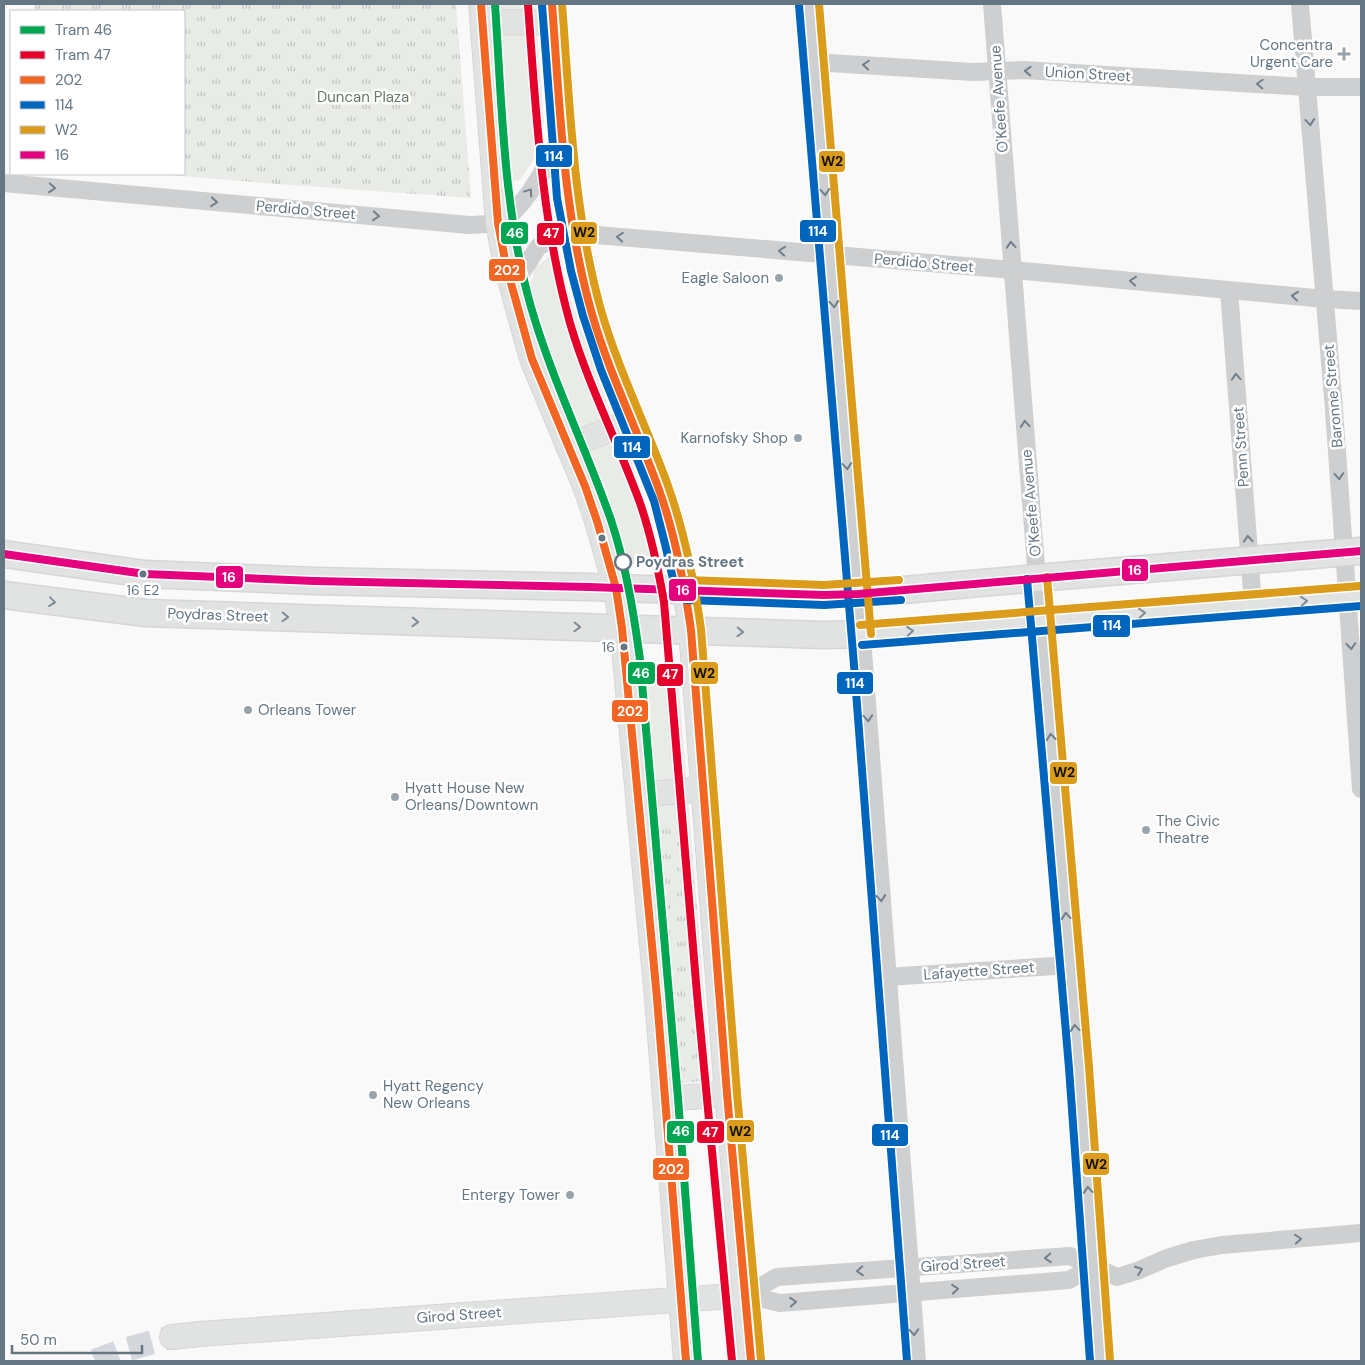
<svg xmlns="http://www.w3.org/2000/svg" width="1365" height="1365" font-family="'DM Sans',sans-serif">
<style>
.green{fill:#e8ebe6}
.park{fill:url(#park-tufts)}
.lines{fill:none;stroke-linecap:round;stroke-linejoin:round}
.secondary-tunnel{stroke:#d4d8dc;stroke-width:24;stroke-dasharray:24 12;stroke-linecap:butt}
.secondary-casing{stroke:#d5d6d7;stroke-width:26}
.primary-casing{stroke:#d5d6d7;stroke-width:29}
.street{stroke:#cecfd0;stroke-width:18}
.secondary{stroke:#e1e2e2;stroke-width:24}
.primary{stroke:#e1e2e2;stroke-width:26}
.bus-1-casing{stroke:#fff;stroke-width:11}
.bus-2-casing{stroke:#fff;stroke-width:11}
.bus-3-casing{stroke:#fff;stroke-width:11}
.bus-4-casing{stroke:#fff;stroke-width:11}
.bus-1{stroke:#f26522;stroke-width:8}
.bus-2{stroke:#0065bd;stroke-width:8}
.bus-3{stroke:#da9c1a;stroke-width:8}
.bus-4{stroke:#e5007d;stroke-width:8}
.tram-1-casing{stroke:#fff;stroke-width:11}
.tram-2-casing{stroke:#fff;stroke-width:11}
.tram-1{stroke:#00a651;stroke-width:8}
.tram-2{stroke:#e4002b;stroke-width:8}
.oneway{stroke:#707f8b}
.oneway2{stroke:#7e8c96}
.poi-dot{fill:#99a4ac;stroke:#fff;stroke-width:2}
.bus-dot{fill:#657683;stroke:#fff;stroke-width:2}
.stop-dot{fill:#fff;stroke:#657683;stroke-width:2.5}
.labels{text-anchor:middle;stroke-width:5;stroke-linejoin:round;paint-order:stroke}
.bus-label{font-size:14px;fill:#657683;stroke:#fff}
.poi-label{font-size:15px;fill:#657683;stroke:#fff;text-anchor:end}
.street-label{font-size:15px;fill:#657683;stroke:#fff}
.park-label{font-size:15px;fill:#687a64;stroke:#fff}
.stop-label{font-size:15px;font-weight:bold;fill:#657683;stroke:#fff;text-anchor:start}
.line-badge{stroke:#fff;stroke-width:2}
.badge-label{font-size:14px;text-anchor:middle;font-weight:bold;fill:#fff}
.pale-badge-label{font-size:14px;text-anchor:middle;font-weight:bold;fill:#111}
</style>
<defs>
<pattern id="park-tufts" width="24" height="20" patternUnits="userSpaceOnUse" patternTransform="scale(1.25)"><rect width="24" height="20" fill="#e8ebe6"/><path d="M3 7l-1-3M5 7V3M7 7l1-3M15 17l-1-3M17 17v-4M19 17l1-3" fill="none" stroke="#c0c3c0"/></pattern>
</defs>
<rect width="100%" height="100%" fill="#f9f9f9"/>
<g class="green">
<polygon points="499,4 535,4 544,124 534,159 520,180 513,181"/>
<polygon points="560,253 568,291 610,411 632,463 653,527 661,559 622,567 606,492 560,380 530,288 535,267 549,257"/>
<polygon points="677,666 689,809 656,810 643,669"/>
</g>
<g class="park">
<polygon points="35,4 456,4 471,198 264,183 159,174 184,174 184,11 34,11"/>
<polygon points="689,809 711,1080 679,1084 656,810"/>
</g>
<g class="lines">
<polyline class="secondary-tunnel" points="95,1361 124,1350 172,1337"/>
<g class="secondary-casing">
<g id="secondary">
<polyline points="481,4 498,223 506,265 532,359 585,486 597,521 616,588 622,628 657,998 686,1361"/>
<path d="M552 4C561 108 562 213 592 314 603 350 617 385 631 420 642 446 653 471 662 498 677 540 685 585 691 630L727 1094 751 1361"/>
<polyline points="483,22 554,23"/>
<polyline points="568,446 632,421"/>
<polyline points="638,795 703,789"/>
<polyline points="666,1099 727,1094"/>
<polyline points="172,1337 200,1334 746,1295"/>
</g>
</g>
<g class="primary-casing">
<g id="primary">
<polyline points="4,554 145,574 314,581 589,587 824,595 858,594 1037,578 1361,551"/>
<polyline points="4,595 146,613 823,635 877,634 1361,596"/>
</g>
</g>
<g class="street">
<polyline points="809,4 864,664 917,1361"/>
<path d="M992 4C1008 208 1023 413 1040 618 1061 866 1085 1113 1100 1361"/>
<polyline points="1300,4 1334,410 1361,789"/>
<polyline points="814,62 973,72 1024,70 1307,87 1361,87"/>
<path d="M4 183 469 225C476 224 493 225 500 222 526 208 549 161 562 134"/>
<polyline points="512,288 538,247 552,239 573,233 1013,270 1325,299 1361,301"/>
<polyline points="1229,290 1253,605"/>
<polyline points="887,977 1070,965"/>
<polyline points="746,1295 777,1277 1070,1256 1117,1277 1137,1271 1167,1258 1194,1250 1222,1245 1361,1233"/>
<polyline points="746,1295 780,1303 1069,1280 1094,1266"/>
</g>
<use href="#secondary" class="secondary"/>
<use href="#primary" class="primary"/>
<g class="bus-1-casing">
<g id="bus-1">
<polyline points="481,4 498,223 506,265 532,359 585,486 597,521 616,588 622,628 657,998 686,1361"/>
<path d="M552 4C560 108 563 213 592 314 609 373 637 429 658 487 675 533 684 581 691 630L727 1094 751 1361"/>
</g>
</g>
<g class="bus-2-casing">
<g id="bus-2">
<polyline points="542,5 557,198 571,271 583,316 601,370 654,501 665,544 676,592"/>
<polyline points="799,5 854,665 907,1361"/>
<polyline points="1027,579 1069,1068 1090,1361"/>
<polyline points="686,600 824,605 901,600"/>
<polyline points="862,645 1361,606"/>
</g>
</g>
<g class="bus-3-casing">
<g id="bus-3">
<path d="M562 4C570 106 573 210 601 310 618 369 646 425 667 483 684 530 694 579 701 629L737 1093 761 1360"/>
<polyline points="819,4 871,634"/>
<polyline points="1047,577 1089,1067 1110,1360"/>
<polyline points="686,580 824,585 899,580"/>
<polyline points="860,625 1360,586"/>
</g>
</g>
<g class="bus-4-casing">
<polyline id="bus-4" points="4,554 145,574 314,581 589,587 824,595 858,594 1361,551"/>
</g>
<use href="#bus-1" class="bus-1"/>
<use href="#bus-2" class="bus-2"/>
<use href="#bus-3" class="bus-3"/>
<use href="#bus-4" class="bus-4"/>
<g class="tram-1-casing">
<path id="tram-1" d="M495 4C502 105 503 209 531 307 552 380 586 448 611 520 626 565 634 613 640 660L678 1098 698 1361"/>
</g>
<g class="tram-2-casing">
<path id="tram-2" d="M528 5C536 111 541 219 570 323 588 385 618 442 640 503 651 535 658 568 664 602L697 994 732 1361"/>
</g>
<use href="#tram-1" class="tram-1"/>
<use href="#tram-2" class="tram-2"/>
</g>
<defs><path id="oneway-chevron" d="M-2-3.5L2.5 0L-2 3.5" fill="none" stroke-width="1.6" stroke-linecap="round" stroke-linejoin="round" transform="scale(1.25)"/></defs>
<g class="oneway">
<use href="#oneway-chevron" transform="translate(866 65) rotate(-176)"/>
<use href="#oneway-chevron" transform="translate(1028 71) rotate(-178)"/>
<use href="#oneway-chevron" transform="translate(1260 84) rotate(-177)"/>
<use href="#oneway-chevron" transform="translate(1310 122) rotate(85)"/>
<use href="#oneway-chevron" transform="translate(52 188) rotate(5)"/>
<use href="#oneway-chevron" transform="translate(529 192) rotate(-56)"/>
<use href="#oneway-chevron" transform="translate(825 192) rotate(85)"/>
<use href="#oneway-chevron" transform="translate(214 202) rotate(5)"/>
<use href="#oneway-chevron" transform="translate(376 216) rotate(5)"/>
<use href="#oneway-chevron" transform="translate(620 237) rotate(-175)"/>
<use href="#oneway-chevron" transform="translate(1011 245) rotate(-94)"/>
<use href="#oneway-chevron" transform="translate(782 251) rotate(-175)"/>
<use href="#oneway-chevron" transform="translate(1133 281) rotate(-175)"/>
<use href="#oneway-chevron" transform="translate(1295 296) rotate(-174)"/>
<use href="#oneway-chevron" transform="translate(834 304) rotate(85)"/>
<use href="#oneway-chevron" transform="translate(1236 377) rotate(-94)"/>
<use href="#oneway-chevron" transform="translate(1025 424) rotate(-95)"/>
<use href="#oneway-chevron" transform="translate(847 466) rotate(85)"/>
<use href="#oneway-chevron" transform="translate(1339 476) rotate(86)"/>
<use href="#oneway-chevron" transform="translate(1248 539) rotate(-94)"/>
<use href="#oneway-chevron" transform="translate(1351 646) rotate(86)"/>
<use href="#oneway-chevron" transform="translate(868 718) rotate(86)"/>
<use href="#oneway-chevron" transform="translate(1051 737) rotate(-95)"/>
<use href="#oneway-chevron" transform="translate(881 898) rotate(85)"/>
<use href="#oneway-chevron" transform="translate(1066 916) rotate(-95)"/>
<use href="#oneway-chevron" transform="translate(1075 1028) rotate(-95)"/>
<use href="#oneway-chevron" transform="translate(1088 1190) rotate(-95)"/>
<use href="#oneway-chevron" transform="translate(1298 1239) rotate(-5)"/>
<use href="#oneway-chevron" transform="translate(1048 1258) rotate(176)"/>
<use href="#oneway-chevron" transform="translate(1139 1270) rotate(-21)"/>
<use href="#oneway-chevron" transform="translate(860 1271) rotate(176)"/>
<use href="#oneway-chevron" transform="translate(955 1289) rotate(-5)"/>
<use href="#oneway-chevron" transform="translate(793 1302) rotate(-4)"/>
<use href="#oneway-chevron" transform="translate(914 1332) rotate(86)"/>
</g>
<g class="oneway2">
<use href="#oneway-chevron" transform="translate(1304 601) rotate(-5)"/>
<use href="#oneway-chevron" transform="translate(52 602) rotate(7)"/>
<use href="#oneway-chevron" transform="translate(1142 613) rotate(-4)"/>
<use href="#oneway-chevron" transform="translate(285 617) rotate(2)"/>
<use href="#oneway-chevron" transform="translate(415 622) rotate(2)"/>
<use href="#oneway-chevron" transform="translate(577 627) rotate(2)"/>
<use href="#oneway-chevron" transform="translate(910 631) rotate(-5)"/>
<use href="#oneway-chevron" transform="translate(740 632) rotate(2)"/>
</g>
<g class="poi-dot">
<path d="M1341.5 46.5h5v5h5v5h-5v5h-5v-5h-5v-5h5z"/>
<circle cx="779" cy="278" r="5"/>
<circle cx="798" cy="438" r="5"/>
<circle cx="248" cy="710" r="5"/>
<circle cx="395" cy="797" r="5"/>
<circle cx="1146" cy="830" r="5"/>
<circle cx="373" cy="1095" r="5"/>
<circle cx="570" cy="1195" r="5"/>
</g>
<g class="bus-dot">
<circle cx="602" cy="538" r="4.5"/>
<circle cx="143" cy="574" r="4.5"/>
<circle cx="624" cy="647" r="4.5"/>
</g>
<circle class="stop-dot" cx="623" cy="562" r="8"/>
<g class="labels">
<g class="bus-label">
<text x="143" y="595">16 E2</text>
<text x="615" y="652" text-anchor="end">16</text>
</g>
<g class="poi-label">
<text x="1333" y="50">Concentra<tspan x="1333" dy="17">Urgent Care</tspan></text>
<text x="769" y="283">Eagle Saloon</text>
<text x="788" y="443">Karnofsky Shop</text>
<text x="258" y="715" text-anchor="start">Orleans Tower</text>
<text x="405" y="793" text-anchor="start">Hyatt House New<tspan x="405" dy="17">Orleans/Downtown</tspan></text>
<text x="1156" y="826" text-anchor="start">The Civic<tspan x="1156" dy="17">Theatre</tspan></text>
<text x="383" y="1091" text-anchor="start">Hyatt Regency<tspan x="383" dy="17">New Orleans</tspan></text>
<text x="560" y="1200">Entergy Tower</text>
</g>
<g class="street-label">
<text transform="translate(1088 74) rotate(3)" y="5">Union Street</text>
<text transform="translate(999 99) rotate(-94)" y="5">O'Keefe Avenue</text>
<text transform="translate(306 210) rotate(5)" y="5">Perdido Street</text>
<text transform="translate(924 263) rotate(5)" y="5">Perdido Street</text>
<text transform="translate(1333 396) rotate(-95)" y="5">Baronne Street</text>
<text transform="translate(1241 447) rotate(-94)" y="5">Penn Street</text>
<text transform="translate(1031 503) rotate(-95)" y="5">O'Keefe Avenue</text>
<text transform="translate(218 615) rotate(2)" y="5">Poydras Street</text>
<text transform="translate(979 971) rotate(-4)" y="5">Lafayette Street</text>
<text transform="translate(963 1264) rotate(-4)" y="5">Girod Street</text>
<text transform="translate(459 1315) rotate(-4)" y="5">Girod Street</text>
</g>
<g class="park-label">
<text x="363" y="102">Duncan Plaza</text>
</g>
<g class="stop-label">
<text x="636" y="567">Poydras Street</text>
</g>
</g>
<g class="line-badge">
<rect x="535" y="144" width="38" height="24" rx="5" fill="#0065bd"/>
<rect x="818" y="150" width="28" height="23" rx="5" fill="#da9c1a"/>
<rect x="799" y="219" width="38" height="24" rx="5" fill="#0065bd"/>
<rect x="570" y="221" width="28" height="24" rx="5" fill="#da9c1a"/>
<rect x="500" y="221" width="29" height="24" rx="5" fill="#00a651"/>
<rect x="536" y="222" width="29" height="24" rx="5" fill="#e4002b"/>
<rect x="488" y="258" width="38" height="24" rx="5" fill="#f26522"/>
<rect x="613" y="435" width="38" height="24" rx="5" fill="#0065bd"/>
<rect x="1121" y="558" width="28" height="24" rx="5" fill="#e5007d"/>
<rect x="215" y="565" width="29" height="24" rx="5" fill="#e5007d"/>
<rect x="668" y="578" width="29" height="24" rx="5" fill="#e5007d"/>
<rect x="1092" y="614" width="39" height="24" rx="5" fill="#0065bd"/>
<rect x="627" y="661" width="29" height="24" rx="5" fill="#00a651"/>
<rect x="690" y="661" width="29" height="24" rx="5" fill="#da9c1a"/>
<rect x="656" y="663" width="28" height="24" rx="5" fill="#e4002b"/>
<rect x="836" y="671" width="38" height="24" rx="5" fill="#0065bd"/>
<rect x="611" y="699" width="38" height="24" rx="5" fill="#f26522"/>
<rect x="1049" y="761" width="29" height="24" rx="5" fill="#da9c1a"/>
<rect x="726" y="1119" width="29" height="24" rx="5" fill="#da9c1a"/>
<rect x="666" y="1120" width="29" height="24" rx="5" fill="#00a651"/>
<rect x="696" y="1120" width="29" height="24" rx="5" fill="#e4002b"/>
<rect x="871" y="1123" width="38" height="24" rx="5" fill="#0065bd"/>
<rect x="1082" y="1152" width="28" height="24" rx="5" fill="#da9c1a"/>
<rect x="652" y="1157" width="38" height="24" rx="5" fill="#f26522"/>
</g>
<g class="badge-label">
<text x="554" y="161">114</text>
<text x="818" y="236">114</text>
<text x="515" y="238">46</text>
<text x="551" y="238">47</text>
<text x="507" y="275">202</text>
<text x="632" y="452">114</text>
<text x="1135" y="575">16</text>
<text x="229" y="582">16</text>
<text x="683" y="595">16</text>
<text x="1112" y="630">114</text>
<text x="641" y="678">46</text>
<text x="670" y="679">47</text>
<text x="855" y="688">114</text>
<text x="630" y="716">202</text>
<text x="681" y="1136">46</text>
<text x="710" y="1137">47</text>
<text x="890" y="1140">114</text>
<text x="671" y="1174">202</text>
</g>
<g class="pale-badge-label">
<text x="832" y="166">W2</text>
<text x="584" y="237">W2</text>
<text x="704" y="678">W2</text>
<text x="1064" y="777">W2</text>
<text x="740" y="1136">W2</text>
<text x="1096" y="1169">W2</text>
</g>
<rect width="1365" height="1365" fill="none" stroke="#657683" stroke-width="10"/>
<rect x="10" y="10" width="175" height="165" fill="#ffffff" stroke="#c1c8cd"/>
<rect x="20" y="26" width="25" height="8" fill="#00a651" stroke="#c1c8cd"/>
<text x="55" y="35" font-size="15" fill="#657683">Tram 46</text>
<rect x="20" y="51" width="25" height="8" fill="#e4002b" stroke="#c1c8cd"/>
<text x="55" y="60" font-size="15" fill="#657683">Tram 47</text>
<rect x="20" y="76" width="25" height="8" fill="#f26522" stroke="#c1c8cd"/>
<text x="55" y="85" font-size="15" fill="#657683">202</text>
<rect x="20" y="101" width="25" height="8" fill="#0065bd" stroke="#c1c8cd"/>
<text x="55" y="110" font-size="15" fill="#657683">114</text>
<rect x="20" y="126" width="25" height="8" fill="#da9c1a" stroke="#c1c8cd"/>
<text x="55" y="135" font-size="15" fill="#657683">W2</text>
<rect x="20" y="151" width="25" height="8" fill="#e5007d" stroke="#c1c8cd"/>
<text x="55" y="160" font-size="15" fill="#657683">16</text>
<path d="M12 1345v8h130v-8" fill="none" stroke="#657683" stroke-width="2.5"/>
<text x="20" y="1345" font-size="15" fill="#657683" stroke="#ffffff" stroke-width="4" paint-order="stroke">50 m</text>
</svg>
